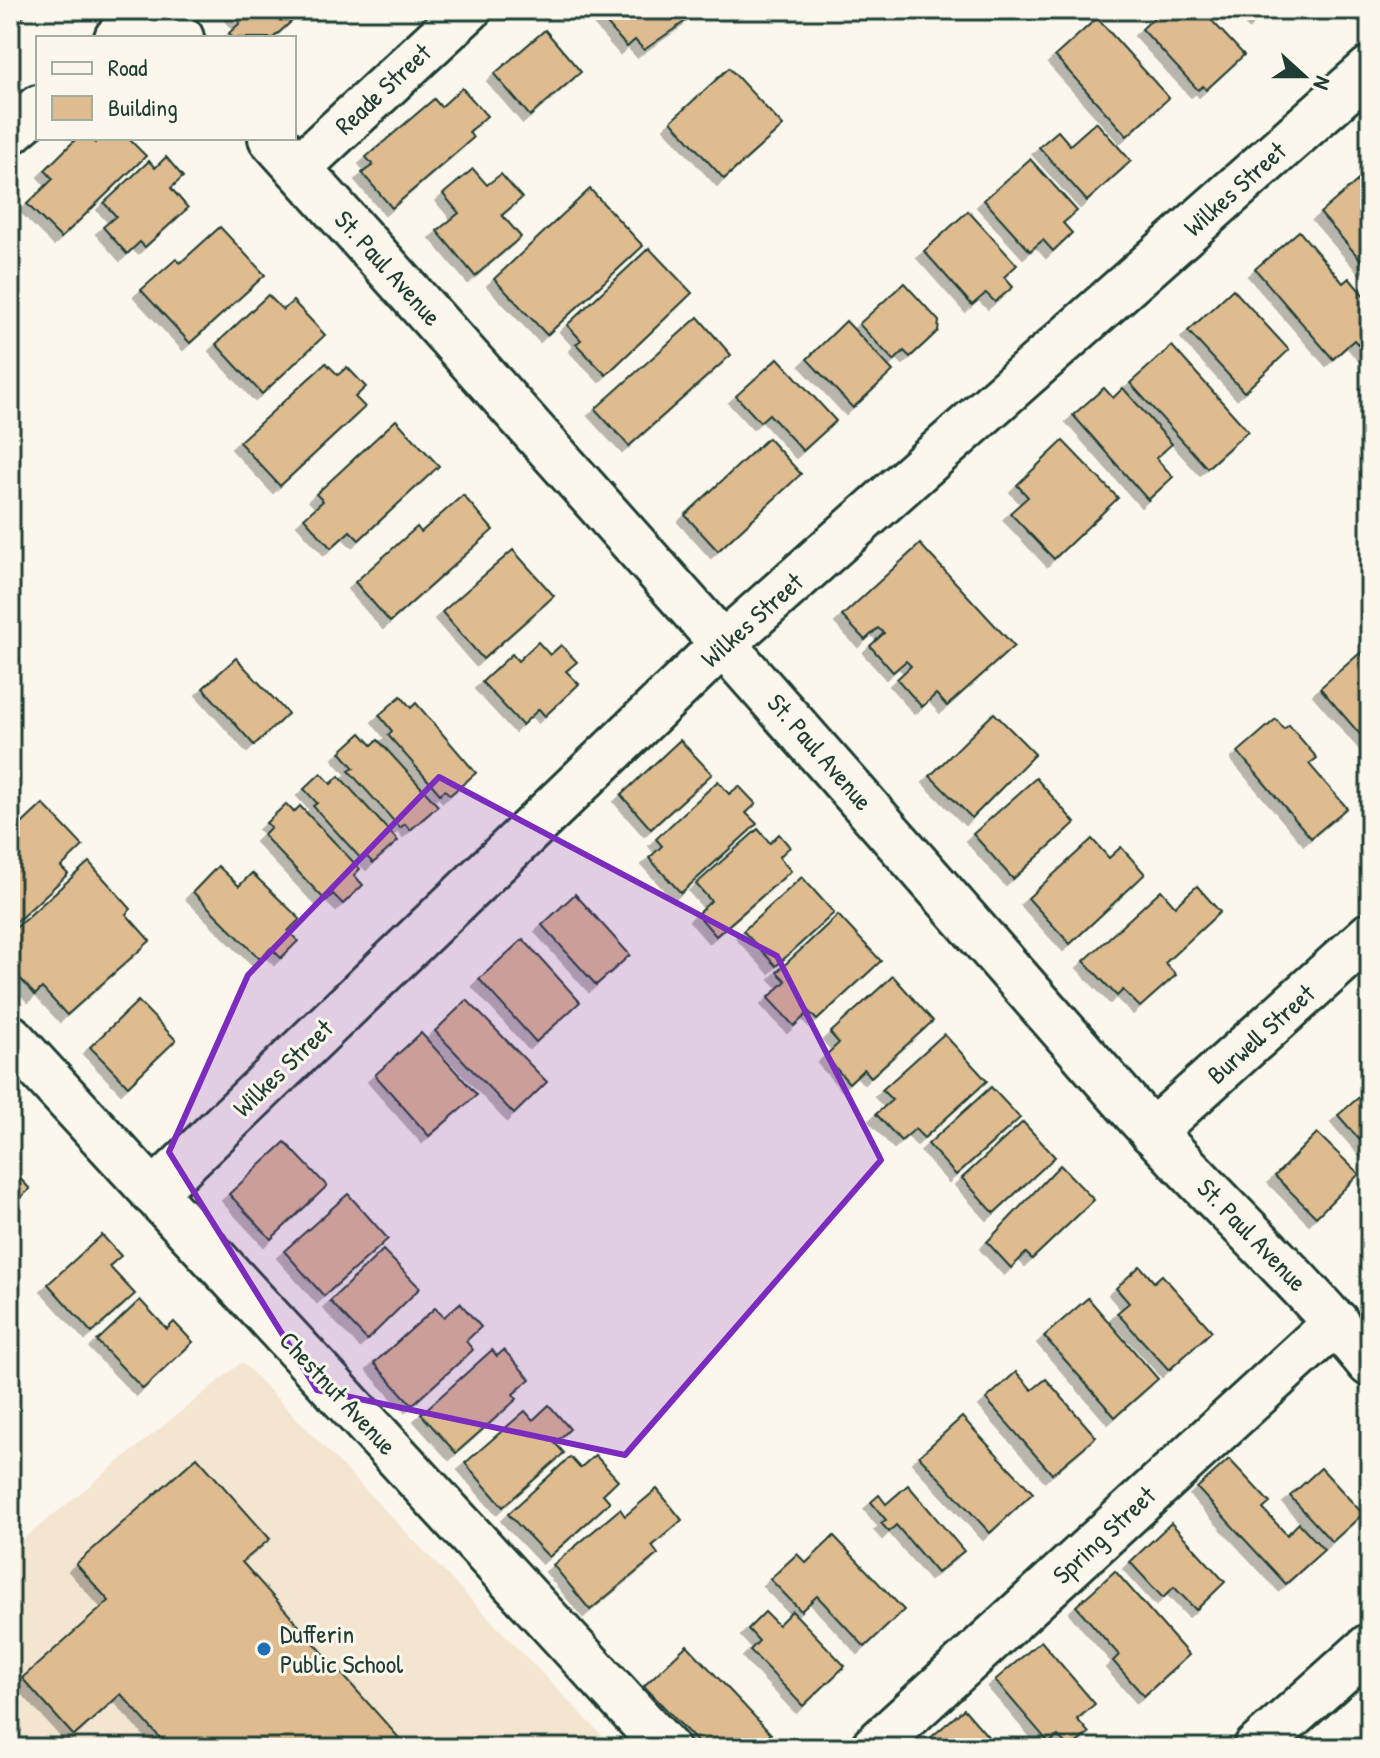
<svg xmlns="http://www.w3.org/2000/svg" width="1380" height="1758" font-family="'Patrick Hand',sans-serif">
<style>
.built{fill:#f3e5d0}
.building{fill:#dfbb90;stroke:#1f3d34;stroke-width:2;filter:url(#shadow)}
.lines{fill:none;stroke-linecap:round;stroke-linejoin:round}
.minor-casing{stroke:#1f3d34;stroke-width:50}
.minor{stroke:#fbf7ec;stroke-width:44}
.marked{fill:#7b2cbf;fill-opacity:0.2;stroke:#7b2cbf;stroke-width:6;stroke-linejoin:round}
.poi-dot{fill:#1f6fb2;stroke:#fbf7ec;stroke-width:3}
.labels{text-anchor:middle;stroke-width:6;stroke-linejoin:round;paint-order:stroke}
.street-label{font-size:26px;fill:#1f3d34;stroke:#fbf7ec}
.poi-label{font-size:26px;fill:#1f3d34;stroke:#fbf7ec;text-anchor:start}
</style>
<defs>
<filter id="shadow"><feDropShadow dx="-7" dy="7" stdDeviation="0" flood-color="#0004"/></filter>
</defs>
<rect width="100%" height="100%" fill="#fbf7ec"/>
<filter id="ink" filterUnits="userSpaceOnUse"><feTurbulence type="fractalNoise" baseFrequency=".0125" numOctaves="2"/><feDisplacementMap in="SourceGraphic" scale="16" xChannelSelector="R" yChannelSelector="G"/><feConvolveMatrix kernelMatrix="1 2 1 2 8 2 1 2 1" color-interpolation-filters="sRGB"/></filter>
<g filter="url(#ink)">
<polygon class="built" points="242,1362 614,1748 10,1748 10,1550"/>
<g class="building">
<polygon points="10,10 27,13 10,29"/>
<polygon points="229,10 304,10 273,38 233,38 229,33 240,23"/>
<polygon points="595,10 683,10 690,18 644,50 635,40 627,47"/>
<polygon points="1162,10 1202,10 1244,55 1206,90 1203,86 1198,90 1142,29"/>
<polygon points="1246,10 1268,10 1256,21"/>
<polygon points="1097,18 1169,98 1127,136 1055,56"/>
<polygon points="545,30 581,72 530,116 494,74"/>
<polygon points="729,68 783,126 724,179 671,121"/>
<polygon points="462,88 487,116 469,132 473,138 392,208 362,173 373,165 366,157 434,99 441,107"/>
<polygon points="1096,122 1131,161 1087,201 1039,147 1058,131 1070,145"/>
<polygon points="77,138 90,138 95,143 99,138 128,138 146,156 61,238 27,204 53,179 45,170"/>
<polygon points="166,157 183,177 171,188 188,208 145,247 140,242 127,254 103,227 116,216 104,203 149,161 155,168"/>
<polygon points="1030,159 1077,211 1063,223 1072,233 1053,251 1043,240 1030,251 984,200"/>
<polygon points="473,169 487,185 501,174 522,198 502,215 521,237 475,276 437,231 459,213 443,194"/>
<polygon points="1363,176 1370,184 1370,264 1367,267 1320,213"/>
<polygon points="590,189 643,246 547,335 494,279"/>
<polygon points="968,211 1017,265 1004,277 1013,287 995,302 986,293 972,305 924,251"/>
<polygon points="220,227 265,275 190,343 141,290 176,259 180,263"/>
<polygon points="1299,231 1343,283 1349,278 1370,303 1370,358 1354,340 1333,359 1255,269"/>
<polygon points="649,248 692,293 606,375 576,344 581,340 567,325"/>
<polygon points="904,283 939,321 938,331 910,357 904,351 894,361 859,324"/>
<polygon points="1233,289 1289,350 1244,392 1188,331"/>
<polygon points="268,295 283,310 293,301 325,335 262,394 216,344"/>
<polygon points="698,317 731,355 629,446 595,409"/>
<polygon points="846,321 893,371 853,408 807,359"/>
<polygon points="1172,346 1248,431 1207,468 1130,383"/>
<polygon points="778,358 836,421 803,451 769,414 760,422 736,396"/>
<polygon points="326,363 338,375 347,367 366,387 355,397 365,407 280,486 239,442"/>
<polygon points="1104,388 1113,398 1123,388 1172,444 1156,458 1173,477 1148,500 1073,415"/>
<polygon points="396,420 439,466 359,540 350,531 331,548 304,518 323,501 316,494"/>
<polygon points="768,438 801,474 718,551 685,515"/>
<polygon points="1063,441 1118,498 1054,559 1010,513 1028,497 1017,485"/>
<polygon points="463,495 493,530 390,622 355,582 417,527 421,532"/>
<polygon points="920,544 1014,646 947,706 936,694 922,707 897,679 911,666 906,661 893,672 870,646 884,633 878,628 865,640 842,616"/>
<polygon points="513,550 554,596 483,659 442,612"/>
<polygon points="538,642 550,655 561,645 577,662 566,671 579,684 545,716 539,709 522,725 482,682 512,654 518,661"/>
<polygon points="1360,653 1370,665 1370,746 1320,688"/>
<polygon points="236,658 288,714 254,745 203,688"/>
<polygon points="401,696 411,708 416,703 476,773 450,795 445,790 440,794 388,735 392,731 379,715"/>
<polygon points="994,713 1035,754 972,818 930,776"/>
<polygon points="1276,719 1284,729 1289,725 1317,758 1309,764 1347,808 1311,838 1238,752"/>
<polygon points="361,733 372,745 378,740 438,806 410,830 405,824 400,828 349,771 354,768 340,752"/>
<polygon points="680,740 712,774 651,829 621,795"/>
<polygon points="321,773 331,784 339,776 398,841 373,863 366,856 362,860 313,806 317,803 304,789"/>
<polygon points="1036,778 1075,823 1013,879 973,834"/>
<polygon points="718,781 729,794 739,786 756,804 746,813 757,824 681,893 649,858 662,846 656,839"/>
<polygon points="43,804 83,846 61,867 68,874 10,928 10,835"/>
<polygon points="286,804 294,812 300,806 360,869 354,875 363,885 343,904 333,894 326,901 263,835 271,827 266,823"/>
<polygon points="758,829 770,843 779,834 790,847 779,857 791,871 716,936 697,914 711,901 696,884"/>
<polygon points="1092,839 1109,858 1121,847 1145,874 1070,944 1028,898"/>
<polygon points="89,862 131,909 126,914 150,941 67,1015 42,988 35,995 10,967 10,933"/>
<polygon points="218,866 239,886 252,873 300,919 288,931 298,941 281,958 271,948 260,959 193,892"/>
<polygon points="802,877 834,913 776,966 743,931"/>
<polygon points="1197,886 1220,912 1165,963 1176,975 1140,1007 1123,990 1117,996 1084,961 1161,890 1175,906"/>
<polygon points="575,894 630,955 596,985 542,925"/>
<polygon points="838,915 881,961 817,1020 809,1012 794,1026 768,998 786,981 777,972"/>
<polygon points="523,939 580,1002 536,1042 479,979"/>
<polygon points="893,976 933,1021 871,1077 864,1069 849,1083 825,1056 839,1043 830,1033"/>
<polygon points="467,1000 547,1082 514,1114 435,1031"/>
<polygon points="138,1001 176,1040 128,1086 90,1047"/>
<polygon points="421,1033 477,1095 429,1136 375,1075"/>
<polygon points="944,1034 987,1081 924,1138 915,1129 901,1141 876,1114 892,1100 882,1090"/>
<polygon points="991,1087 1020,1118 956,1175 928,1144"/>
<polygon points="1370,1088 1370,1152 1338,1115"/>
<polygon points="1023,1122 1055,1157 994,1213 962,1178"/>
<polygon points="1317,1133 1359,1174 1316,1217 1275,1176"/>
<polygon points="285,1142 327,1186 271,1239 229,1194"/>
<polygon points="1060,1165 1094,1200 1032,1259 1026,1253 1011,1268 987,1242"/>
<polygon points="10,1168 30,1189 10,1207"/>
<polygon points="348,1194 388,1239 324,1296 284,1251"/>
<polygon points="102,1235 121,1256 109,1266 135,1294 92,1333 48,1284"/>
<polygon points="383,1250 420,1288 367,1340 330,1301"/>
<polygon points="1140,1266 1154,1282 1162,1275 1212,1331 1169,1370 1117,1313 1129,1303 1116,1288"/>
<polygon points="1088,1298 1158,1379 1115,1417 1044,1336"/>
<polygon points="140,1300 167,1329 174,1322 193,1342 143,1389 97,1341"/>
<polygon points="460,1303 481,1327 466,1341 473,1350 412,1405 374,1363 435,1308 444,1317"/>
<polygon points="492,1350 497,1356 504,1350 530,1379 513,1394 517,1399 456,1453 421,1414"/>
<polygon points="1016,1372 1032,1390 1046,1379 1096,1437 1052,1474 986,1399"/>
<polygon points="549,1405 570,1429 555,1443 564,1453 503,1507 465,1463 525,1411 533,1420"/>
<polygon points="962,1417 1033,1493 990,1533 919,1456"/>
<polygon points="595,1455 618,1480 603,1494 610,1502 549,1557 508,1514 570,1457 580,1468"/>
<polygon points="197,1457 270,1539 242,1562 408,1748 169,1748 121,1694 74,1736 22,1678 109,1601 76,1564"/>
<polygon points="1229,1459 1270,1503 1263,1509 1287,1535 1299,1523 1324,1550 1286,1584 1197,1488"/>
<polygon points="1321,1468 1363,1514 1332,1542 1290,1496"/>
<polygon points="908,1485 964,1551 937,1573 896,1525 889,1532 881,1523 886,1520 871,1502 879,1495 886,1504"/>
<polygon points="657,1489 682,1520 652,1546 658,1554 590,1610 553,1565 620,1509 625,1516"/>
<polygon points="1171,1523 1225,1582 1196,1610 1174,1587 1163,1598 1130,1562"/>
<polygon points="834,1536 904,1610 865,1647 817,1596 801,1611 770,1579 797,1554 806,1563"/>
<polygon points="1115,1571 1189,1655 1144,1696 1113,1661 1119,1655 1076,1606"/>
<polygon points="792,1611 845,1666 803,1706 750,1650 759,1641 748,1629 765,1612 778,1625"/>
<polygon points="1041,1641 1095,1704 1077,1719 1089,1733 1070,1748 1058,1736 1049,1743 995,1680"/>
<polygon points="687,1645 771,1734 757,1748 703,1748 644,1686"/>
<polygon points="964,1709 998,1748 937,1748 929,1739"/>
</g>
<g class="lines">
<g class="minor-casing">
<g id="minor">
<polyline points="156,10 181,38"/>
<polyline points="117,38 149,10"/>
<polyline points="10,132 38,108"/>
<path d="M271 138C557 456 841 776 1122 1098 1202 1189 1293 1270 1370 1364"/>
<polyline points="298,168 468,10"/>
<polyline points="10,1037 666,1748"/>
<polyline points="1152,1132 1370,935"/>
<polyline points="153,1193 724,643 1370,69"/>
<polyline points="873,1748 1336,1322"/>
<polyline points="1256,1748 1370,1646"/>
</g>
</g>
<use href="#minor" class="minor"/>
</g>
</g>
<path class="marked" d="M439 777 777 956 881 1160 625 1455 317 1390 169 1152 248 975Z"/>
<circle class="poi-dot" cx="264" cy="1649" r="8"/>
<g class="labels">
<g class="street-label">
<text transform="translate(383 89) rotate(-43)" y="9">Reade Street</text>
<text transform="translate(1235 189) rotate(-42)" y="9">Wilkes Street</text>
<text transform="translate(388 268) rotate(48)" y="9">St. Paul Avenue</text>
<text transform="translate(752 620) rotate(-42)" y="9">Wilkes Street</text>
<text transform="translate(820 752) rotate(49)" y="9">St. Paul Avenue</text>
<text transform="translate(1261 1034) rotate(-42)" y="9">Burwell Street</text>
<text transform="translate(283 1068) rotate(-44)" y="9">Wilkes Street</text>
<text transform="translate(1252 1235) rotate(46)" y="9">St. Paul Avenue</text>
<text transform="translate(338 1393) rotate(47)" y="9">Chestnut Avenue</text>
<text transform="translate(1104 1535) rotate(-43)" y="9">Spring Street</text>
</g>
<g class="poi-label">
<text x="280" y="1643">Dufferin<tspan x="280" dy="30">Public School</tspan></text>
</g>
</g>
<rect width="1380" height="1758" fill="none" stroke="#fbf7ec" stroke-width="40"/>
<rect x="20" y="20" width="1340" height="1718" fill="none" stroke="#1f3d34" stroke-width="3" filter="url(#ink)"/>
<rect x="36" y="36" width="260" height="104" fill="#fbf7ec" stroke="#a3ada2" stroke-width="2"/>
<rect x="52" y="62" width="40" height="12" fill="#fbf7ec" stroke="#a3ada2" stroke-width="2"/>
<text x="108" y="76" font-size="24" fill="#1f3d34">Road</text>
<rect x="52" y="96" width="40" height="24" fill="#dfbb90" stroke="#a3ada2" stroke-width="2"/>
<text x="108" y="116" font-size="24" fill="#1f3d34">Building</text>
<g transform="translate(1304 76) rotate(111)" stroke="#fbf7ec" stroke-width="6" paint-order="stroke">
<path d="M0-6L14 30L0 20L-14 30Z" fill="#1f3d34"/>
<text y="-12" font-size="22" font-weight="bold" text-anchor="middle" fill="#1f3d34">N</text>
</g>
</svg>
